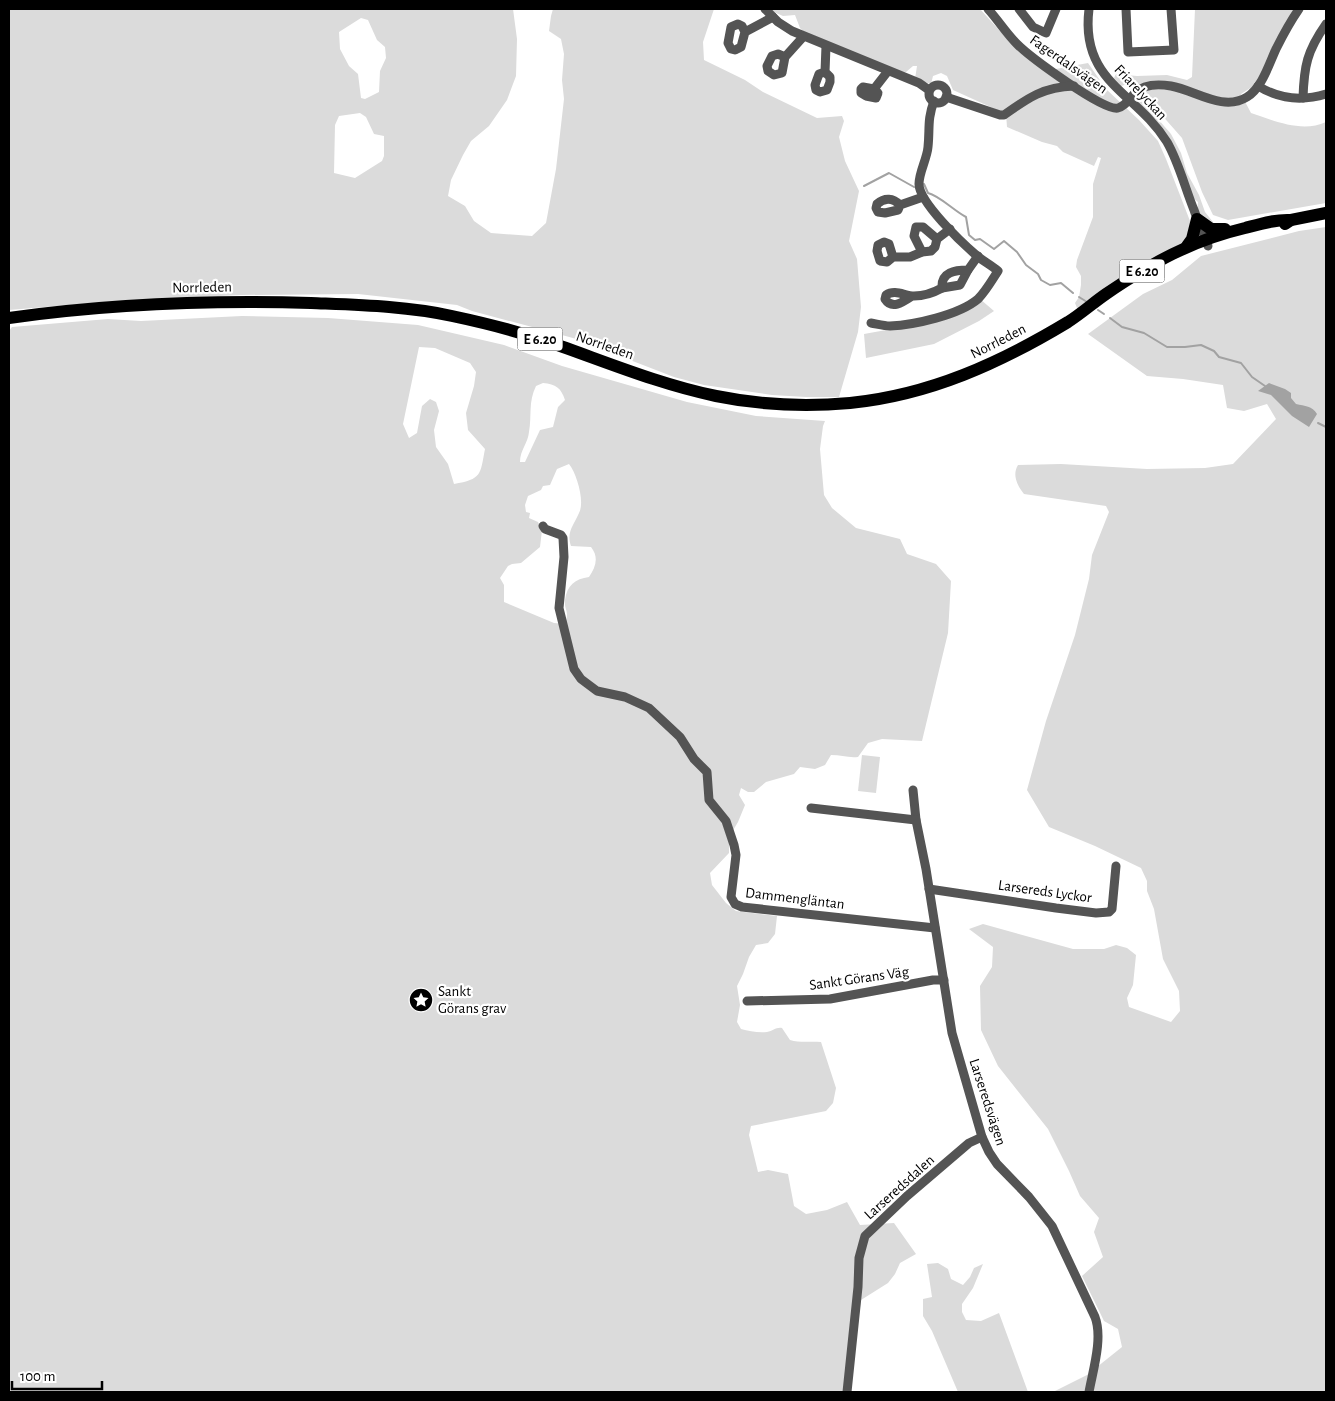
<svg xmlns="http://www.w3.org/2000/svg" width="1335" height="1401" font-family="'Alegreya Sans',sans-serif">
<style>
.green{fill:#dbdbdb;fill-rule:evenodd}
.water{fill:#a2a2a2}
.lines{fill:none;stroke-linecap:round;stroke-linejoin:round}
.stream{stroke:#a2a2a2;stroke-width:2}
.minor{stroke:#545454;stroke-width:9}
.highway{stroke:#000;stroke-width:12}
.labels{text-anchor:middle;stroke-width:4.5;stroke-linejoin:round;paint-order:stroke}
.shield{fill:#fff;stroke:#4c4c4c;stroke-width:1}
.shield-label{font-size:14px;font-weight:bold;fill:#000}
.street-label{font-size:15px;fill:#000;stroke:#fff}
.poi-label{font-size:15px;fill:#000;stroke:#fff;text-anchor:start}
</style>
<rect width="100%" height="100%" fill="#fff"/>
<g class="green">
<path d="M9 9H513L517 39 516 76 507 100 489 126 471 141 463 155 451 180 448 196 465 206 474 221 491 233 532 236 546 223 556 169 564 99 562 80 564 54 561 39 549 31 551 16 553 9H714L703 42 704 60 745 80 763 92 817 118 842 116 844 121 839 137 845 161 859 191 849 241 857 259 861 307 858 332 839 397H806L772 395 704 385 674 377 573 338 472 311 457 305 358 294 241 295 117 301 9 310ZM361 18 368 20 377 40 385 47 386 58 380 71 379 92 365 99 361 98 358 74 349 66 340 49 339 32ZM360 113 366 117 374 134 384 136V156L382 161 355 178 334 173 335 125 339 116Z"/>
<polygon points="767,9 980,9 1019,52 1045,71 1088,63 1106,89 1139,120 1158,141 1166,159 1190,221 1191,234 1187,242 1077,308 1075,303 1079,297 1081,285 1081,276 1076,267 1077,260 1093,217 1093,184 1101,158 1098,157 1094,166 1063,152 1057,146 1042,142 1007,127 1006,114 953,90 947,76 941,73 933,76 931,84 915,79 917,66 913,66 906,72 895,71 806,34 800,28 795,15 783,16"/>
<path d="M1195 9H1294L1255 85 1241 94 1251 113C1275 121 1302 133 1326 122V203L1228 220 1213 215 1202 192 1182 138 1160 113 1128 84 1121 86 1114 78 1116 74 1137 76 1167 75 1187 80 1192 77Z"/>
<path d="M1137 95 1171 134 1181 153 1187 173 1199 195 1205 212 1217 227C1206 221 1196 216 1198 202 1186 194 1185 170 1177 157 1167 139 1149 118 1135 100Z"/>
<path d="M1326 227V1392H1053L1087 1375 1122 1347 1118 1329 1104 1321 1082 1276 1103 1257 1094 1232 1099 1218 1080 1196 1069 1171 1048 1129 998 1066 981 1030 980 986 992 967 993 947 969 929 983 924 1073 949H1104L1116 945 1127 948 1136 955 1133 985 1127 998 1129 1007 1171 1022 1180 1011 1179 991 1163 959 1154 909 1147 891V881L1141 868 1095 846 1049 827 1027 790 1046 721 1075 635 1089 579 1092 555 1109 512 1106 506 1024 494C1017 485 1012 475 1018 465L1061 464 1147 469 1205 468 1233 464 1276 419 1267 404 1244 411 1227 408 1223 385 1183 379 1147 376 1088 334 1143 294 1172 280 1201 256 1299 231Z"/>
<polygon points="980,299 994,311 979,321 934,344 866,358 864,334 925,323"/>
<path d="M242 316 328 318 418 325 504 345 562 366 687 402 756 416 825 421 823 426 820 449 824 495 832 508 856 528 900 539 907 554 936 564 951 581 948 633 922 741 882 739 868 743 858 757C848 758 841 755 831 755L825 765 815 769 800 767 794 774 766 782 754 792H748L741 788 739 795 745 805 738 822 729 837V853L710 873 712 885 726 903 736 911 777 916 775 934 768 943 756 945 749 957 743 974 737 986 740 1005 737 1022 741 1029C749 1031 758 1033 767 1032 773 1031 776 1027 782 1028L790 1040C800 1043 810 1041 821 1042L836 1088 833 1103 826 1111 751 1126 749 1135 758 1172 768 1170 788 1174 794 1206 806 1214 827 1210 847 1202 860 1225 894 1223 916 1254 900 1263 895 1274 888 1283 861 1300 848 1392H9V331L12 327 108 319 141 321ZM419 347 435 348 470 363 476 372 474 386 466 413 468 430 485 449C480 475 482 479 454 484L448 464 436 447 434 430 439 411 436 402 430 399 422 406 417 433 409 438 403 424ZM543 383C556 384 561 388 565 400L558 407 553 427 540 430 525 462H520C520 450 528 443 529 432 532 416 528 402 536 386ZM569 464C577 474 585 502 579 513 574 525 566 532 571 546L591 547C599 557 596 567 589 577 575 579 567 585 565 600 564 611 570 610 565 624L554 623 504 602V585L500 578 508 566 512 564 521 563 540 547 542 530 538 522 529 518 530 513 526 512 525 505 528 496 541 490 543 486 550 485 557 469Z"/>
<polygon points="862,755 880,757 876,793 858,791"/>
<polygon points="938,1263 948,1269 951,1279 963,1285 970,1277 974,1268 983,1264 973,1288 962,1304 962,1312 966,1320 981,1321 999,1313 1028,1392 958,1392 932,1331 923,1316 923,1299 932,1297 927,1264"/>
</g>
<path class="water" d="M1269 383 1285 389 1291 393V398L1296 404C1305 406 1312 406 1317 414L1309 427 1292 416 1271 395 1258 391Z"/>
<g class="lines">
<g class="stream">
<path d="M924 184 928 193C940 196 953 210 966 217L969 235 975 240 980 239 994 249 1004 241 1017 252 1026 265 1038 274 1041 280 1050 285 1061 283 1073 293"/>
<polyline points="864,186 889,173 914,187"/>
<polyline points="1079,297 1087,302"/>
<polyline points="1098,310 1104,314"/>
<polyline points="1110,318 1122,327 1144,333 1167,347 1185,347 1201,345 1214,351 1219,357 1241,363 1252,377 1265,386"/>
<polyline points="1318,423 1326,427"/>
</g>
<g class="minor">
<polyline points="765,9 778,22 792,31 919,83 929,90"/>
<path d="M988 9C998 20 1006 33 1017 44 1029 56 1104 112 1118 108 1126 106 1130 98 1135 93 1144 84 1159 84 1171 86 1195 90 1223 112 1247 97 1262 88 1269 64 1276 49 1283 35 1290 22 1299 9"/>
<polyline points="1019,9 1033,27 1046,33 1056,9"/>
<path d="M1089 9C1080 82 1136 92 1167 142 1179 163 1185 188 1194 210 1198 222 1204 234 1208 246"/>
<polyline points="1126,9 1128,52 1174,50 1171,9"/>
<polyline points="745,32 742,26 738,24 731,27 728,43 731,49 735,50 741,47 745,32 773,17"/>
<polyline points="785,57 782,73 774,75 768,71 767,66 772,56 778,54 785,57 803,37"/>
<polyline points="825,72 830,77 830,82 827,90 820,92 816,90 815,85 819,74 825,72 826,46"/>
<circle cx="938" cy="94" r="9"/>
<path d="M1258 86C1279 99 1303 101 1326 94"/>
<polyline points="874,89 878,93 876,98 866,96 861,93 861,89 863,87 874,89 888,71"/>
<path d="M946 97 1000 115H1004C1028 98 1043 87 1074 86"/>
<path d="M1303 98C1304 66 1307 51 1326 24"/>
<path d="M900 205 898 210 885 213 878 212 876 208 877 204C885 197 893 198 900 205L923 197"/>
<polyline points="922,252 914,236 916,227 923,227 937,239"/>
<polyline points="893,257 887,262 880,261 877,251 878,245 884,242 889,244 893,257 910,257 922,252 931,251 935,247 937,239 950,229"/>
<polyline points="942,288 960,285 968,270"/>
<path d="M912 296C903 302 892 310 885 299L886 295C895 289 905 296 914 296 925 296 933 293 942 288 941 272 955 270 968 270L978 256"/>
<path d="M871 323C877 324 884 326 890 326 914 325 959 315 978 299 986 291 992 280 998 271 991 265 983 261 976 255 962 243 919 202 919 184 919 172 927 159 928 147 930 128 927 120 934 101"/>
<polyline points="543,526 545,529 561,535 563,538 564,557 559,608 574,669 581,679 597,691 625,697 649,708 680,737 694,759 707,772 709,800 726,821 734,845 736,855 731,897 735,904 742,907 935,928"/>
<path d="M913 790 916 820 926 869 952 1033 982 1137 989 1152 997 1164 1029 1197 1052 1226 1095 1317C1103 1338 1093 1370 1089 1392"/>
<polyline points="811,808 916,820"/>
<polyline points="929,889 1056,908 1096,913 1109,912 1112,909 1116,866"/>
<polyline points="747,1001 830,999 933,980 944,980"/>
<polyline points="847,1392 858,1287 859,1258 865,1236 907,1196 969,1143 982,1137"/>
</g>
<g class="highway">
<polyline points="1285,224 1291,220 1326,213"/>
<polyline points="1187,246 1192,239 1197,219 1211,229 1225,229"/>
<path d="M9 318C109 304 210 300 311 303 358 305 406 306 452 316 485 323 517 331 549 342 604 361 658 384 716 396 760 405 805 407 850 403 930 395 1000 363 1068 322 1082 313 1093 303 1106 294 1152 263 1190 241 1245 228 1260 224 1276 219 1291 220"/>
</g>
</g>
<defs>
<g id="sight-disc" transform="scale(1.25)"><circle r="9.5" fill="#000" stroke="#fff"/><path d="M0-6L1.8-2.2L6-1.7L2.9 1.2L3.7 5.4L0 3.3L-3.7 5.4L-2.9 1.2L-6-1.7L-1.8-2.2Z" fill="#fff"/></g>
</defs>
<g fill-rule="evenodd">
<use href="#sight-disc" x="421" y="1000"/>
</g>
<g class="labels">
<g class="shield">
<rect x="1119.5" y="259.5" width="45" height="23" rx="4"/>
<rect x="517.5" y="327.5" width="45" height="23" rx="4"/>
</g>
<g class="shield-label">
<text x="1142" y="276">E 6.20</text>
<text x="540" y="344">E 6.20</text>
</g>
<g class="street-label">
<text transform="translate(1069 64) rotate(35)" y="5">Fagerdalsvägen</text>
<text transform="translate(1141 92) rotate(47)" y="5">Friarelyckan</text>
<text transform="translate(202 287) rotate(-1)" y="5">Norrleden</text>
<text transform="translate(998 341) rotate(-27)" y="5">Norrleden</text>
<text transform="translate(605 345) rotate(19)" y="5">Norrleden</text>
<text transform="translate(1045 891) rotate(8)" y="5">Larsereds Lyckor</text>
<text transform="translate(795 898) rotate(7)" y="5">Dammengläntan</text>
<text transform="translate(859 978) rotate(-8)" y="5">Sankt Görans Väg</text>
<text transform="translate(988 1102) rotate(72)" y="5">Larseredsvägen</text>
<text transform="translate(899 1187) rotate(-42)" y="5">Larseredsdalen</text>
</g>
<g class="poi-label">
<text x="438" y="996">Sankt<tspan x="438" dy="17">Görans grav</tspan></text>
</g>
</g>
<rect width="1335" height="1401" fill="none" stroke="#000000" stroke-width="20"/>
<path d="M12 1381v8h90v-8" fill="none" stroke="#000000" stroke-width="2.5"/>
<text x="20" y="1381" font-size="15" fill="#000000" stroke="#ffffff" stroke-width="4" paint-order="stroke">100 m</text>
</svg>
